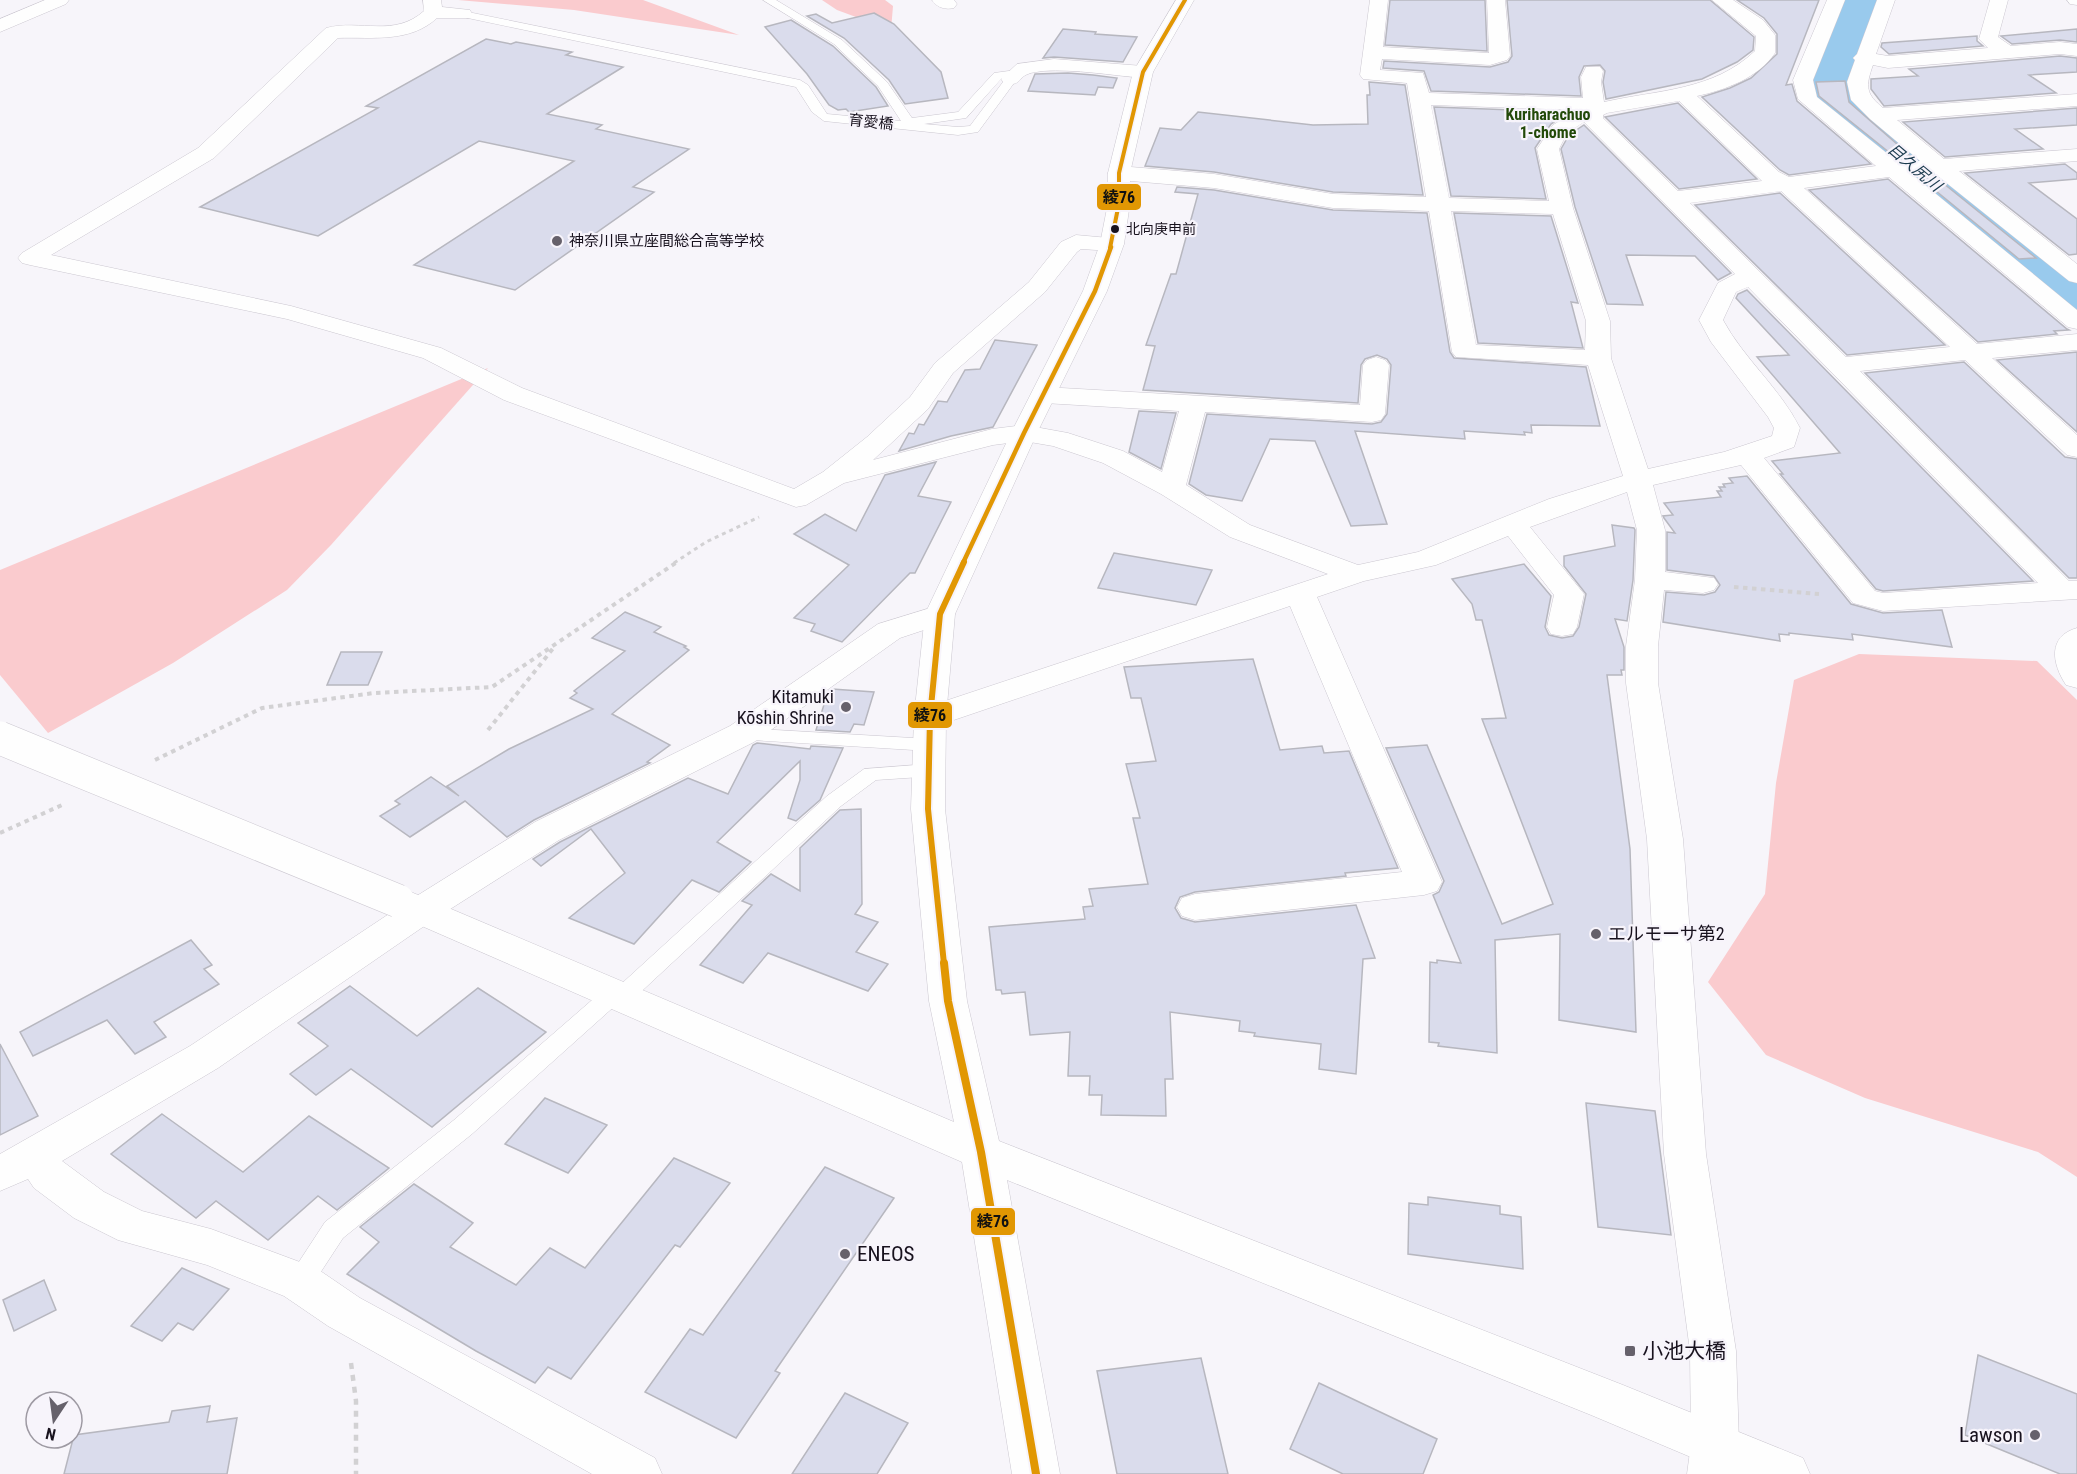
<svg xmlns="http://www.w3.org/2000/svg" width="2077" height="1474" font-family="'Roboto Condensed','Noto Sans JP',sans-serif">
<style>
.forest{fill:#facbce}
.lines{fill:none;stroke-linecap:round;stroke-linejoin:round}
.river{fill:#99caed;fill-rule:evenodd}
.building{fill:#dadcec;stroke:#b7b7bf;stroke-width:1.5}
.lane-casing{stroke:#cbc7d0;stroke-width:1}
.street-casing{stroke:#cbc7d0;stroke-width:1}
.secondary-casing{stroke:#cbc7d0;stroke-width:1}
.path-far2{stroke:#d2d1d3;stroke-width:3;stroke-dasharray:4 4;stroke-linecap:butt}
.path-far1{stroke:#d2d1d3;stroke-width:4;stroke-dasharray:4.5 4.5;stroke-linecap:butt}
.path{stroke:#d2d1d3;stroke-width:4.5;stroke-dasharray:6 6;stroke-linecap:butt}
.lane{fill:#fefefe;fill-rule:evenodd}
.street{fill:#fefefe;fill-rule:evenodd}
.secondary{fill:#fefefe;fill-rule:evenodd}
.secondary-bridge-casing{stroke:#cbc7d0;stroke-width:34;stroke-linecap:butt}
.secondary-bridge{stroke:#fefefe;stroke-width:33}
.bus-1-far3-casing{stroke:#f7f4fb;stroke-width:7}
.bus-1-far2-casing{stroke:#f7f4fb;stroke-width:8}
.bus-1-far1-casing{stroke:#f7f4fb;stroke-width:10}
.bus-1-casing{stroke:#f7f4fb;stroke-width:12}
.bus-1-far3{stroke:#e19703;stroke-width:4}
.bus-1-far2{stroke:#e19703;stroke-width:4.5}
.bus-1-far1{stroke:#e19703;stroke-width:6}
.bus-1{stroke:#e19703;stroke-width:8}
.bus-dot{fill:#18121e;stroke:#f7f4fb;stroke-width:2}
.poi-dot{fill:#66616b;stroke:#f7f4fb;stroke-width:2}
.labels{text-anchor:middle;stroke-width:4.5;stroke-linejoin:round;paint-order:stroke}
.far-bus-label{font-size:14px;fill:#18121e;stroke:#f7f4fb;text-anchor:start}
.far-street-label{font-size:15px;fill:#18121e;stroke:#f7f4fb}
.far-poi-label{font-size:15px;fill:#18121e;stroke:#f7f4fb;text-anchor:start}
.far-neighbourhood-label{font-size:16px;font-weight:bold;fill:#224909;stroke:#f7f4fb}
.far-water-label{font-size:16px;font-style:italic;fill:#19394d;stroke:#f7f4fb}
.poi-label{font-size:18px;fill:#18121e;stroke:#f7f4fb;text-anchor:end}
.near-poi-label{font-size:21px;fill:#18121e;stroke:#f7f4fb;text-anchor:start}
.line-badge{stroke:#f7f4fb;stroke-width:2}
.pale-badge-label{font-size:16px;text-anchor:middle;font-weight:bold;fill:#111}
</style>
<rect width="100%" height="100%" fill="#f7f5fa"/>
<g class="forest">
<polygon points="458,0 643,0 739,35 574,10"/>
<polygon points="822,0 885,0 893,6 891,30 837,10"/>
<polygon points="488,368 331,545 287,590 173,663 48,733 0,675 0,570"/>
<polygon points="1859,654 2037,661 2077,700 2077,1177 2038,1152 1865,1098 1766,1055 1708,982 1765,894 1776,783 1794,680"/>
</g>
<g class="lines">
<polygon class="river" points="1843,0 1883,0 1853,84 1858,97 2077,274 2077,317 2058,312 1824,115 1810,91 1809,84"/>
</g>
<g class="building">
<polygon points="1390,0 1485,0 1487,51 1385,45"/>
<polygon points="1507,0 1710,0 1754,37 1753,50 1737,62 1702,79 1606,99 1603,82 1605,71 1600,65 1584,66 1579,77 1581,96 1431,91 1424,71 1383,68 1384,61 1490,67 1508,62 1512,56"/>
<polygon points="1737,0 1819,0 1786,85 1792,84 1797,101 1871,164 1789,175 1780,170 1702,97 1730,88 1751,78 1777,54 1777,34 1764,18"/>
<polygon points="874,13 894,24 941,72 948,98 905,104 889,80 844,38 807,16 816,14 832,23"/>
<polygon points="791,20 833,46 876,87 888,106 849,112 846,109 838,110 829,105 807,74 765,27"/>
<polygon points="1063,29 1096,32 1095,34 1137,37 1123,62 1054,57 1043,58"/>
<polygon points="2077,29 2077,42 2060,40 2012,44 2001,36"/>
<polygon points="1977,36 1977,41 1983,46 1889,54 1881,47 1882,43"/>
<polygon points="486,39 511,44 516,42 572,52 566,55 623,67 547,114 602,125 596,129 689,149 633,187 654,192 515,290 414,265 574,161 479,141 318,236 200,207 378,108 366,106"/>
<polygon points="2060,56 2077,58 2077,72 2029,75 2056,93 1884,106 1871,89 1871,79 1918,76 1909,69"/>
<polygon points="1068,73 1093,75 1117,78 1113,88 1098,87 1095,95 1028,91 1035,74"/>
<polygon points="1845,81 1849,102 1914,159 1900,161 1819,96 1816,82"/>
<polygon points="1369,82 1405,85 1423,195 1333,192 1214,172 1145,166 1160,128 1181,130 1198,112 1313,125 1368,124 1367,95 1370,95"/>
<polygon points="1678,103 1757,179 1679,189 1605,117"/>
<polygon points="1434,107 1570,112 1551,124 1535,148 1546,199 1451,196"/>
<polygon points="2077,108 2077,125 2015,129 2043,149 1945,157 1903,122"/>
<polygon points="1584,125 1731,273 1718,280 1695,256 1626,255 1643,305 1607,304 1575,207 1561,149 1569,135"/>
<polygon points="2065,164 2077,173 2077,179 2029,183 2077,219 2077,254 2069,255 1965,173"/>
<polygon points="1933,175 2036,258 2019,259 1919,177"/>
<polygon points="1888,179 2067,329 2069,330 2054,331 2057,334 1978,342 1809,190"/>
<polygon points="1177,187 1214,190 1333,210 1427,213 1450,352 1454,358 1586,367 1600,426 1531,425 1532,433 1524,432 1525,435 1464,431 1465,439 1355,431 1387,524 1351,526 1315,441 1270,439 1242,501 1206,495 1189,484 1207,414 1372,424 1381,422 1387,414 1391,365 1387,359 1377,355 1365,359 1361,365 1358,403 1143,390 1155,346 1146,345 1171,274 1176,274 1198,194 1175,192"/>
<polygon points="1780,193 1945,345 1847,355 1695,205"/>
<polygon points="1454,213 1551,216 1578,303 1571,302 1583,348 1478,343"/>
<polygon points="1747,290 2033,581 1883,591 1876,589 1780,474 1783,474 1772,461 1840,453 1757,357 1789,355 1736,298 1738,294"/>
<polygon points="995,340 1037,345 993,427 951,436 899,451 909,433 914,434 919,424 924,425 938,401 947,402 965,370 980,369"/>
<polygon points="2077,352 2077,432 1997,360"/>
<polygon points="1964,362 2065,457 2077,459 2077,578 2069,578 1865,373"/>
<polygon points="1139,411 1176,413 1161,469 1129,452"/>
<polygon points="936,462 918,496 951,502 915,573 910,573 842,642 811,631 815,624 794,618 849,565 794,534 825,514 856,531 885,475"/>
<polygon points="1747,476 1851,604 1883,613 1942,610 1952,647 1852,634 1853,640 1789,633 1789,635 1779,634 1780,641 1663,622 1666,592 1704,595 1715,592 1720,585 1714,576 1667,570 1667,532 1675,533 1664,518 1663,516 1673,515 1664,503 1721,497 1717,491 1722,491 1719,487 1725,487 1723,484 1733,483 1729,478"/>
<polygon points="1612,525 1634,528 1635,530 1633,580 1627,621 1615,619 1624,647 1624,670 1621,670 1622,675 1607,675 1630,849 1636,1032 1559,1020 1560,934 1495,940 1497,1053 1438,1046 1439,1043 1429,1042 1430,962 1437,963 1437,960 1461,963 1433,895 1439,892 1444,881 1386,748 1427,745 1502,924 1553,904 1482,719 1506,718 1482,620 1476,620 1472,604 1452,579 1524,564 1551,596 1545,627 1549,635 1562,638 1573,636 1579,627 1586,594 1564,566 1564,556 1615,546"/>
<polygon points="1114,553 1212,570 1196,605 1098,588"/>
<polygon points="625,612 661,627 654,632 686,646 684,647 689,650 612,714 670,745 647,762 650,763 534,820 507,837 465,801 410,837 380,816 400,804 395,801 431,777 459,796 447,786 509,749 593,709 570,698 577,693 574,691 625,651 592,638"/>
<polygon points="341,652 382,652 368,685 327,685"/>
<polygon points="1253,659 1280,750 1322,746 1324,753 1349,751 1398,868 1345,873 1346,876 1195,892 1180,897 1175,908 1181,918 1195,922 1356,905 1375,958 1363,959 1356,1074 1319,1069 1321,1044 1254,1036 1255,1033 1239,1031 1240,1021 1170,1012 1173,1079 1165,1079 1166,1116 1101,1115 1102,1095 1089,1095 1090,1076 1068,1076 1070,1032 1030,1035 1025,992 1002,994 1001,990 996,990 989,927 1085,919 1083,907 1093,906 1089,889 1148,884 1133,818 1140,818 1126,764 1156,761 1141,698 1131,698 1124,667"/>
<polygon points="832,689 874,692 864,725 854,724 850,732 816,730 828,692"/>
<polygon points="757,743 810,749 811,746 843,748 820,800 796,821 788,818 800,780 800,761 717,842 751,862 719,892 692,880 634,944 569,918 625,873 591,829 541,866 533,859 560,842 688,778 728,794 753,745"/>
<polygon points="861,809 862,904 855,914 878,922 856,952 888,964 868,991 768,953 743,983 700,965 752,905 742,901 771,874 800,891 800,848 840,810"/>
<polygon points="191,940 212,965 204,969 219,984 154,1022 166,1037 135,1054 107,1020 33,1056 20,1032"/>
<polygon points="350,986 417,1036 478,988 546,1032 432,1127 351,1069 316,1095 290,1074 328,1046 298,1023"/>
<polygon points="0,1044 38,1116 0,1135"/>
<polygon points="545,1098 607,1125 568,1173 505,1144"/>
<polygon points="1586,1103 1655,1111 1671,1235 1598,1227"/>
<polygon points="162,1114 243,1172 309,1116 389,1168 337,1210 318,1196 268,1240 216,1201 196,1218 111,1154"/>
<polygon points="674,1158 730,1183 680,1247 675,1245 571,1379 548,1367 535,1383 476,1351 347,1274 379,1242 360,1227 414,1184 473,1223 450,1247 516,1285 550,1248 585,1268"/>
<polygon points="825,1167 894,1198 775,1371 780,1373 736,1438 645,1392 690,1329 703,1335"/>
<polygon points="1428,1197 1500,1206 1500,1214 1521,1217 1523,1269 1408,1254 1409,1203 1428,1205"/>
<polygon points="182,1268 229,1289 193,1330 178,1323 162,1341 131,1326"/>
<polygon points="44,1280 56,1310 14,1331 3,1300"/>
<polygon points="1978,1355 2077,1394 2077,1474 2060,1474 1965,1435"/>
<polygon points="1201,1358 1228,1474 1117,1474 1097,1371"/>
<polygon points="1319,1383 1437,1439 1423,1474 1343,1474 1290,1449"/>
<polygon points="845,1393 908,1423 877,1474 792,1474"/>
<polygon points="210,1406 207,1422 237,1418 227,1474 64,1474 74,1435 169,1422 172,1411"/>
</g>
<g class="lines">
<g class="lane-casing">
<g id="lane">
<path d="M763 0H776L842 40 887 82 912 118 958 112 994 73 1016 70 1022 73 1015 77 1017 79 978 132 958 135 824 121 812 112 796 87 463 17 458 14 463 11 800 80 808 85 827 114 901 121 878 86 834 44ZM1002 78H1006L970 126 958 127 924 124 966 118Z"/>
<polygon points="742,728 930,739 937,740 940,745 937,750 930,751 735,739 732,734 735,729"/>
<polygon points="929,764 936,766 939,771 936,776 876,780 841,806 629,1003 617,1004 472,1134 343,1238 309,1290 300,1293 291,1290 287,1282 291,1274 325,1222 454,1120 607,987 619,986 827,796 864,769"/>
</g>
</g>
<g class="street-casing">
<g id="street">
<polygon points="45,0 69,0 66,4 0,32 0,19"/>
<path d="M423 0H441L442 7 470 10 472 14 470 18H437C410 43 373 37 338 38L214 158 51 255 291 306 441 348 522 388 794 489 823 472 867 437 910 397 935 363 1029 282 1061 242 1076 235 1120 239 1124 244 1120 249 1112 251 1081 249 1077 252 1045 292 953 373 928 409 873 460 992 429 1024 425 1068 433 1123 451 1162 472 1179 411 1044 403 1035 401 1031 395 1035 389 1044 387 1360 405 1363 365 1367 360 1376 357 1385 360 1389 365 1385 414 1381 420 1372 422 1205 412 1186 485 1250 525 1358 565 1418 552 1549 499 1623 476 1588 365 1456 357 1452 352 1429 211 1333 208 1214 188 1119 180 1111 178 1108 173 1111 168 1119 166 1214 174 1333 194 1426 197 1407 83 1363 79 1360 75 1370 0H1388L1383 47 1489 53 1487 0H1505L1510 56 1507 60 1490 65 1382 59 1380 70 1423 73 1429 93 1583 98 1581 77 1586 67H1600L1603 71 1601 82 1604 102C1657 90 1713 91 1755 51L1756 36 1712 0H1733L1763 20 1775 35V53C1758 78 1725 90 1697 96L1779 172 1789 177 1876 166 1798 99 1793 80 1827 0H1845L1813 80 1817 97 1899 163 1920 161 1870 119 1851 100 1847 82 1855 60 1853 58 1857 54 1877 0H1895L1876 54 1888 56 1988 48 1979 39 1990 0H2008L1998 37 2011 46 2060 42 2077 44V56L2060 54 1888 68 1873 65C1865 87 1866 94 1883 108L2077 94V106L1897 120 1944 159 2077 149V161L1959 171 2077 264V283L2069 281 1934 173 1913 175 2077 310V329L2068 327 1889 177 1804 188 1977 344 2077 334V350L1992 358 2077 435V457L2067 455 1965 360 1860 371 2069 581H2077V599L1883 611 1853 603 1741 465 1653 485 1665 530V572L1714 578 1718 584 1714 590 1703 593 1664 590 1658 646V683L1683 839 1706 1154 1736 1351 1739 1444 1735 1474H1687L1691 1444 1690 1351 1664 1154 1647 839 1626 683V646L1635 580 1637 530 1627 492 1530 527 1584 594 1577 627 1573 634 1562 636 1551 634 1547 627 1554 595 1508 536 1436 565 1364 581 1317 597 1442 882 1437 891 1424 895 1195 920 1182 916 1177 907 1182 898 1195 894 1402 872 1290 606 942 724 930 728 918 724 914 717 918 710 1328 574 1230 537 1161 494 1103 463 1053 446 1024 441 993 445 844 483 806 505 796 507 504 400 423 358 287 319 30 265 22 263 18 258 22 253 198 148 326 28C361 19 394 38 424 11ZM1679 101 1762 181 1678 191 1603 118V115L1607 113ZM1431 105 1578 110 1553 125 1537 149 1549 201 1449 198ZM1584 122 1735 274 1718 283 1699 320 1711 342 1768 417 1774 428 1772 436 1724 452 1648 469 1611 358 1610 321 1573 208 1559 149 1567 133ZM1781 191 1950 347 1846 357 1690 203ZM1451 211 1553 214 1586 321 1585 350 1476 345ZM1748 287 2038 583 1883 593 1875 591 1764 458 1794 447 1800 428C1780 388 1744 359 1723 320L1736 292Z"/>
<path d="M932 0H954L957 4 954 8C946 10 937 8 932 0Z"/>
<polygon points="2067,0 2077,0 2077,5 2070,4"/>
<path d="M1054 59 1143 66 1150 68 1153 72 1150 76 1143 78C1110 75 1076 69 1043 71 1038 72 1032 72 1028 74 1017 78 1021 87 1004 83L1001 79 1017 64Z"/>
<polygon points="940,605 951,607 955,614 951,621 900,638 754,742 559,840 433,920 218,1068 62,1161 104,1192 142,1211 211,1229 316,1268 360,1298 655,1458 662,1474 592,1474 328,1326 284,1296 207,1265 118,1240 74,1218 34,1188 28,1179 0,1191 0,1154 190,1046 407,902 535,822 730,726 878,624"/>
<path d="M2077 628V688L2066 685C2052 664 2047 636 2077 628Z"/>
</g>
</g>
<g class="secondary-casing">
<polygon id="secondary" points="1176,0 1194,0 1153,72 1130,173 1130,203 1124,244 1107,291 1037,433 955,614 946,717 945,809 967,1001 999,1141 1623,1385 1803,1458 1810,1474 1731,1474 1591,1415 1007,1180 1060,1474 1012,1474 962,1162 385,910 380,901 385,892 398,888 411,892 954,1122 929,1001 911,809 914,717 925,614 1011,433 1083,291 1100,244 1108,203 1108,173 1133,72"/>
</g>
<polyline class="path-far2" points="674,563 706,542 759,517"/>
<g class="path-far1">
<polyline points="1734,587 1819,594"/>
<polyline points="488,730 555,646"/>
<polyline points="155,760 262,708 374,693 492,687 677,562"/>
<polyline points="0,833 62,805"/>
</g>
<polyline class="path" points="351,1363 356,1401 356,1474"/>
<use href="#lane" class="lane"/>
<use href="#street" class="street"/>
<use href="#secondary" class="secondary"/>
<g class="secondary-bridge-casing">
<polyline id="secondary-bridge" points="0,738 398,901"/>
</g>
<use href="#secondary-bridge" class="secondary-bridge"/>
<g class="bus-1-far3-casing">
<polyline id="bus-1-far3" points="1110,248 1119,203 1119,173 1143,72 1185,0"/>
</g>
<g class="bus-1-far2-casing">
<polyline id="bus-1-far2" points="963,563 1024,433 1095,291 1111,247"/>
</g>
<g class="bus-1-far1-casing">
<polyline id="bus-1-far1" points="944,964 928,809 930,717 940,614 964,562"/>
</g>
<g class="bus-1-casing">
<polyline id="bus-1" points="944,963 948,1001 981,1152 1036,1474"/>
</g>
<use href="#bus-1-far3" class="bus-1-far3"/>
<use href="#bus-1-far2" class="bus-1-far2"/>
<use href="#bus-1-far1" class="bus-1-far1"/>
<use href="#bus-1" class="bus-1"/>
</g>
<circle class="bus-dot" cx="1115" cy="229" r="5"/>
<g class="poi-dot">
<circle cx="557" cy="241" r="6"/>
<circle cx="846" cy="707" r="6"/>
<circle cx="1596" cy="934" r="6"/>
<circle cx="845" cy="1254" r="6"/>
<rect x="1624" y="1345" width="12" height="12" rx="3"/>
<circle cx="2035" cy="1435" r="6"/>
</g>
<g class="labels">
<g class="far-bus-label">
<text x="1126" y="234">北向庚申前</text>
</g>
<g class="far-street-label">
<text transform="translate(871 122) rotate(6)" y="5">育愛橋</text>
</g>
<g class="far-poi-label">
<text x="569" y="246">神奈川県立座間総合高等学校</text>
</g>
<g class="far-neighbourhood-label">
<text x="1548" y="120">Kuriharachuo<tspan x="1548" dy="18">1-chome</tspan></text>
</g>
<g class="far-water-label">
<text transform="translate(1915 167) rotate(40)" y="6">目久尻川</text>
</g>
<g class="poi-label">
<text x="834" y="703">Kitamuki<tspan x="834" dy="21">Kōshin Shrine</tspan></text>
<text x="1608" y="940" text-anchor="start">エルモーサ第2</text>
</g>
<g class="near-poi-label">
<text x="857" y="1261">ENEOS</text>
<text x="1642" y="1358">小池大橋</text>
<text x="2023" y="1442" text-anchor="end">Lawson</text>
</g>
</g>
<g class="line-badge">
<rect x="1096" y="183" width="46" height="28" rx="6" fill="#e19703"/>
<rect x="907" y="701" width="46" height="28" rx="6" fill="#e19703"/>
<rect x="970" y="1207" width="46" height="29" rx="6" fill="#e19703"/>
</g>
<g class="pale-badge-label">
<text x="1119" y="203">綾76</text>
<text x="930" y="721">綾76</text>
<text x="993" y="1227">綾76</text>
</g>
<g transform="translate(54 1420) rotate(193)"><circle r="28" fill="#f7f4fb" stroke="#9e9aa3" stroke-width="1.5"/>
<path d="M0-4.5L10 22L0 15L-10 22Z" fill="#66616b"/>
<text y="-9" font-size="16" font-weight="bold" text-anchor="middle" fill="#18121e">N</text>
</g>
</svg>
